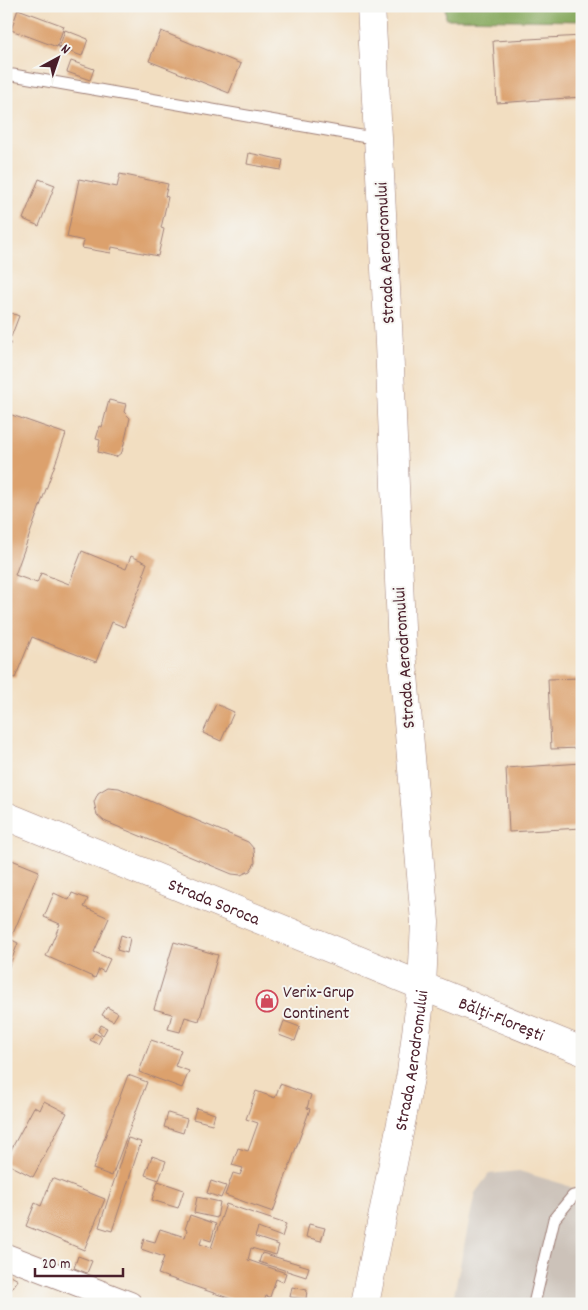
<svg xmlns="http://www.w3.org/2000/svg" width="588" height="1310" font-family="Dekko,sans-serif">
<style>
.industrial{fill:#ccc2b9}
.forest{fill:#85a85c;stroke:#686444}
.building{fill:#dca16d}
.lines{fill:none;stroke-linecap:round;stroke-linejoin:round}
.service-casing{stroke:#9e7e76;stroke-width:13}
.minor-casing{stroke:#9e7e76;stroke-width:26}
.tertiary-casing{stroke:#9e7e76;stroke-width:29}
.primary-casing{stroke:#9e7e76;stroke-width:29}
.trunk-casing{stroke:#9e7e76;stroke-width:29}
.service{stroke:#fff;stroke-width:11}
.minor{stroke:#fff;stroke-width:24}
.tertiary{stroke:#fff;stroke-width:28}
.primary{stroke:#fff;stroke-width:28}
.trunk{stroke:#fff;stroke-width:28}
.labels{text-anchor:middle;stroke-width:4;stroke-linejoin:round;paint-order:stroke}
.street-label{font-size:18px;fill:#4a1f2b;stroke:#f6f6f2}
.poi-label{font-size:18px;fill:#4a1f2b;stroke:#f6f6f2;text-anchor:start}
</style>
<rect width="100%" height="100%" fill="#f6f6f2"/>
<filter id="ink" filterUnits="userSpaceOnUse"><feTurbulence type="fractalNoise" baseFrequency=".02" numOctaves="2"/><feDisplacementMap in="SourceGraphic" scale="10" xChannelSelector="R" yChannelSelector="G"/><feConvolveMatrix kernelMatrix="1 2 1 2 8 2 1 2 1" color-interpolation-filters="sRGB"/></filter>
<filter id="wash" filterUnits="userSpaceOnUse"><feTurbulence type="fractalNoise" baseFrequency=".0096" numOctaves="4" result="noise"/><feDisplacementMap in="SourceGraphic" scale="20" xChannelSelector="R" yChannelSelector="G"/><feGaussianBlur stdDeviation="1.12" result="paint"/><feColorMatrix in="noise" values="0 0 0 0 0 0 0 0 0 0 0 0 0 0 0 0 0 1.4 0 .05"/><feComposite in="paint" operator="in"/></filter>
<g filter="url(#wash)">
<rect width="100%" height="100%" fill="#f2dec1"/>
<polygon class="industrial" points="519,1171 563,1184 582,1192 582,1304 452,1304 475,1193 489,1174"/>
<polygon class="forest" points="445,6 582,6 582,21 446,19"/>
<g id="blocks">
<g class="building">
<polygon points="18,9 64,26 57,47 11,30"/>
<polygon points="65,30 88,39 82,56 59,48"/>
<polygon points="161,31 241,64 229,93 149,61"/>
<polygon points="582,36 582,97 497,103 493,41"/>
<polygon points="71,61 94,69 90,80 67,72"/>
<polygon points="249,153 283,160 281,170 247,164"/>
<polygon points="120,174 168,184 165,196 168,197 161,228 164,229 158,256 112,247 111,253 82,248 84,241 67,237 79,179 117,187"/>
<polygon points="39,179 55,185 39,226 23,219"/>
<polygon points="6,311 19,316 11,337 6,336"/>
<polygon points="6,340 11,342 6,354"/>
<polygon points="109,400 126,404 124,412 130,418 122,452 116,457 98,452 100,440 96,439 100,426 102,427"/>
<polygon points="6,413 66,434 15,575 37,583 41,573 69,584 82,551 126,569 131,556 147,563 143,574 145,575 124,627 112,622 96,662 32,637 15,678 6,675"/>
<polygon points="582,678 582,748 551,749 548,679"/>
<polygon points="216,704 234,712 221,741 203,733"/>
<polygon points="582,763 582,828 509,832 506,768"/>
<polygon points="108,787 119,788 248,842 254,849 255,863 250,871 245,873 241,875 232,874 104,821 97,815 94,802 98,793"/>
<polygon points="12,860 39,871 12,936 6,934 6,861 11,863"/>
<polygon points="54,893 69,900 72,893 88,899 84,907 109,918 94,952 110,959 104,972 99,969 95,978 46,956 60,924 44,917"/>
<polygon points="121,935 130,938 127,953 117,950"/>
<polygon points="8,938 18,943 6,974 6,942"/>
<polygon points="174,942 218,955 199,1021 185,1017 180,1032 168,1029 172,1014 154,1009"/>
<polygon points="107,1007 118,1013 113,1021 102,1015"/>
<polygon points="284,1021 300,1027 295,1041 279,1035"/>
<polygon points="101,1025 107,1028 103,1035 98,1031"/>
<polygon points="95,1033 102,1037 98,1044 90,1040"/>
<polygon points="151,1040 181,1050 175,1066 189,1071 182,1088 139,1072"/>
<polygon points="128,1075 147,1082 112,1176 93,1169"/>
<polygon points="280,1084 311,1095 307,1108 310,1109 273,1212 225,1195 233,1173 240,1175 243,1168 232,1165 238,1148 248,1151 258,1123 246,1119 256,1091 275,1098"/>
<polygon points="44,1101 67,1113 33,1177 6,1163 6,1159 34,1107 40,1110"/>
<polygon points="196,1108 215,1114 212,1124 193,1119"/>
<polygon points="168,1113 187,1119 183,1133 164,1127"/>
<polygon points="128,1138 141,1142 112,1231 99,1227"/>
<polygon points="152,1156 166,1161 159,1180 145,1175"/>
<polygon points="52,1178 105,1199 84,1250 26,1226 35,1203 41,1206"/>
<polygon points="158,1181 184,1190 178,1208 152,1200"/>
<polygon points="211,1181 226,1186 221,1198 207,1193"/>
<polygon points="197,1197 220,1202 217,1218 194,1213"/>
<polygon points="226,1204 286,1224 282,1237 258,1228 255,1237 279,1245 276,1255 251,1248 248,1260 286,1273 283,1282 276,1279 270,1297 266,1296 263,1304 246,1304 158,1274 164,1257 141,1249 144,1239 155,1242 160,1229 185,1237 187,1230 185,1229 190,1215 216,1224 211,1241 202,1238 200,1244 211,1248"/>
<polygon points="309,1224 325,1228 321,1241 306,1237"/>
<polygon points="262,1253 309,1267 306,1277 259,1262"/>
<polygon points="78,1256 92,1261 87,1273 74,1268"/>
<polygon points="6,1273 18,1280 6,1297"/>
<polygon points="292,1287 307,1290 306,1299 290,1297"/>
</g>
</g>
</g>
<g filter="url(#ink)">
<use href="#blocks" fill-opacity="0" stroke="#9e7e76" stroke-width="1"/>
<g class="lines">
<g class="service-casing">
<g id="service">
<polyline points="6,76 13,75 378,139"/>
<polyline points="534,1304 554,1219 573,1196 582,1194"/>
</g>
</g>
<g class="minor-casing">
<polyline id="minor" points="6,1256 130,1304"/>
</g>
<g class="tertiary-casing">
<g id="tertiary">
<path id="s1" d="M6 816 422 986"/>
</g>
</g>
<g class="primary-casing">
<g id="primary">
<path id="s2" d="M422 986 582 1051"/>
</g>
</g>
<g class="trunk-casing">
<g id="trunk">
<path id="s3" d="M365 1304 411 1073 422 986 425 922 402 651 389 344 371 6"/>
</g>
</g>
<use href="#service" class="service"/>
<use href="#minor" class="minor"/>
<use href="#tertiary" class="tertiary"/>
<use href="#primary" class="primary"/>
<use href="#trunk" class="trunk"/>
</g>
</g>
<defs>
<g id="shop-ring" transform="scale(1.125)"><circle r="9.5" fill="#f6f6f2" stroke="#d1495b" stroke-width="1.5"/><path d="M-5-2.5h2.3a2.7 3.5 0 0 1 5.4 0H5L5.5 6h-11ZM-1.5-2.5h3a1.5 2.3 0 0 0-3 0Z" fill="#d1495b"/></g>
</defs>
<g fill-rule="evenodd">
<use href="#shop-ring" x="267" y="1001"/>
</g>
<g class="labels">
<g class="street-label">
<text transform="translate(384 253) rotate(-93)" y="6">Strada Aerodromului</text>
<text transform="translate(403 658) rotate(-94)" y="6">Strada Aerodromului</text>
<text dy="6" stroke="none"><textPath href="#s1" startOffset="225">Strada Soroca</textPath></text>
<text dy="6" stroke="none"><textPath href="#s2" startOffset="86">Bălți-Florești</textPath></text>
<text dy="6" stroke="none"><textPath href="#s3" startOffset="248">Strada Aerodromului</textPath></text>
</g>
<g class="poi-label">
<text x="283" y="997">Verix-Grup<tspan x="283" dy="21">Continent</tspan></text>
</g>
</g>
<rect width="588" height="1310" fill="none" stroke="#f6f6f2" stroke-width="25"/>
<g transform="translate(58 58) rotate(40)" stroke="#f6f6f2" stroke-width="4" paint-order="stroke">
<path d="M0-4L9 19L0 12L-9 19Z" fill="#4a1f2b"/>
<text y="-8" font-size="14" font-weight="bold" text-anchor="middle" fill="#4a1f2b">N</text>
</g>
<path d="M35 1268v8h88v-8" fill="none" stroke="#4a1f2b" stroke-width="2.5"/>
<text x="42" y="1268" font-size="15" fill="#4a1f2b" stroke="#f6f6f2" stroke-width="4" paint-order="stroke">20 m</text>
</svg>
